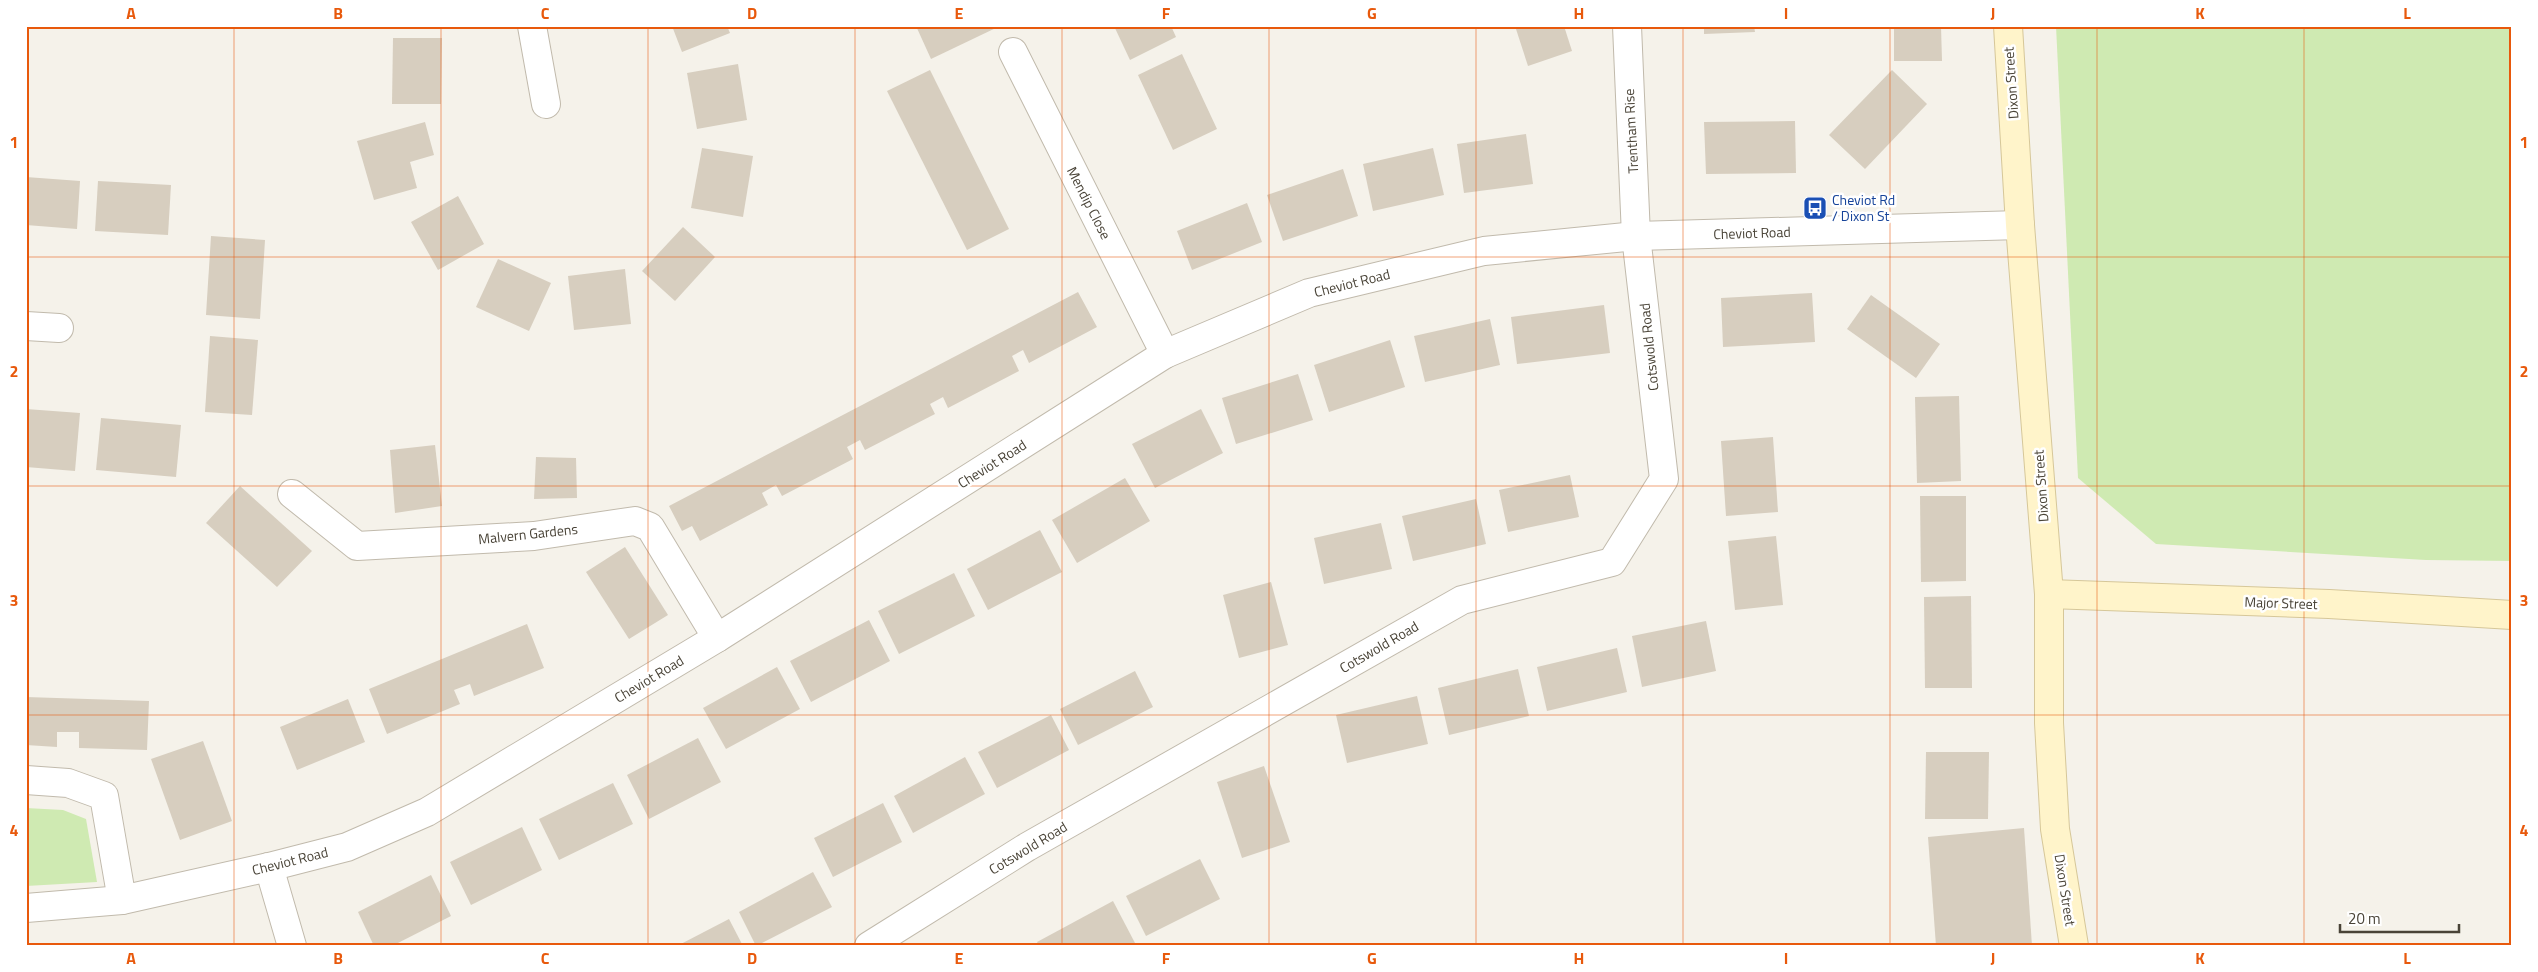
<svg xmlns="http://www.w3.org/2000/svg" width="2538" height="972" font-family="'Titillium Web',sans-serif">
<style>
.green{fill:#cfeab2}
.building{fill:#d7cebf}
.lines{fill:none;stroke-linecap:round;stroke-linejoin:round}
.street-casing{stroke:#c1baac;stroke-width:30}
.secondary-casing{stroke:#d6c799;stroke-width:30}
.street{stroke:#fff;stroke-width:28}
.secondary{stroke:#fff4ca;stroke-width:28}
.grid{fill:none;stroke:#e8590c;stroke-width:1;stroke-opacity:0.55}
.labels{text-anchor:middle;stroke-width:5;stroke-linejoin:round;paint-order:stroke}
.street-label{font-size:14px;fill:#494337;stroke:#fff}
.transit-label{font-size:14px;fill:#164399;stroke:#fff;text-anchor:start}
.neatline{fill:none;stroke:#e8590c;stroke-width:2}
.grid-label{font-size:16px;text-anchor:middle;font-weight:bold;fill:#e8590c}
</style>
<rect width="100%" height="100%" fill="#f5f2ea"/>
<g class="green">
<polygon points="2056,26 2512,26 2512,561 2426,560 2156,544 2078,478"/>
<polygon points="26,808 63,810 86,819 97,882 26,886"/>
</g>
<g class="building">
<polygon points="672,26 727,26 730,33 682,52"/>
<polygon points="916,26 1000,26 931,59"/>
<polygon points="1114,26 1171,26 1176,37 1130,60"/>
<polygon points="1515,26 1564,26 1572,51 1528,66"/>
<polygon points="1704,26 1754,26 1755,32 1704,34"/>
<polygon points="1894,26 1941,26 1942,61 1894,61"/>
<polygon points="393,38 442,38 441,104 392,104"/>
<polygon points="1182,54 1217,129 1173,150 1138,75"/>
<polygon points="738,64 747,120 697,129 687,73"/>
<polygon points="930,70 1009,229 967,250 887,91"/>
<polygon points="1892,70 1927,104 1865,169 1829,135"/>
<polygon points="1795,121 1796,173 1706,174 1704,122"/>
<polygon points="425,122 434,155 410,162 417,188 374,200 357,141"/>
<polygon points="1526,134 1533,184 1464,193 1457,144"/>
<polygon points="702,148 753,156 743,217 691,208"/>
<polygon points="1433,148 1444,195 1373,211 1363,164"/>
<polygon points="1343,169 1358,216 1283,241 1267,195"/>
<polygon points="26,177 80,181 77,229 26,225"/>
<polygon points="98,181 171,185 168,235 95,231"/>
<polygon points="458,196 484,244 438,270 411,222"/>
<polygon points="1247,203 1262,242 1192,270 1177,231"/>
<polygon points="683,227 715,257 675,301 642,271"/>
<polygon points="211,236 265,240 260,319 206,315"/>
<polygon points="498,259 551,283 529,331 476,307"/>
<polygon points="625,269 631,324 574,330 568,276"/>
<polygon points="1078,292 1097,327 1029,363 1023,350 1012,356 1019,371 948,408 943,397 930,404 935,414 865,450 860,440 847,447 853,459 782,496 776,485 762,493 768,505 700,541 692,526 682,531 669,506"/>
<polygon points="1812,293 1815,342 1723,347 1721,298"/>
<polygon points="1871,295 1940,344 1916,378 1847,329"/>
<polygon points="1604,305 1610,353 1517,364 1511,317"/>
<polygon points="1490,319 1500,365 1425,382 1414,336"/>
<polygon points="210,336 258,340 252,415 205,412"/>
<polygon points="1390,340 1405,387 1329,412 1314,365"/>
<polygon points="1298,374 1313,420 1236,444 1222,398"/>
<polygon points="1959,396 1961,481 1917,483 1915,397"/>
<polygon points="26,409 80,413 75,471 26,467"/>
<polygon points="1201,409 1223,453 1155,488 1132,444"/>
<polygon points="101,418 181,425 176,477 96,470"/>
<polygon points="1773,437 1778,512 1726,516 1721,441"/>
<polygon points="435,445 442,506 395,513 390,450"/>
<polygon points="536,457 576,458 577,498 534,499"/>
<polygon points="1570,475 1579,517 1508,532 1499,490"/>
<polygon points="1125,478 1150,521 1077,563 1052,520"/>
<polygon points="240,486 312,551 277,587 206,523"/>
<polygon points="1920,496 1966,496 1966,581 1921,582"/>
<polygon points="1476,499 1486,544 1413,561 1402,516"/>
<polygon points="1381,523 1392,569 1324,584 1314,538"/>
<polygon points="1040,530 1062,572 988,610 967,569"/>
<polygon points="1776,536 1783,605 1735,610 1728,541"/>
<polygon points="625,547 668,615 629,639 586,572"/>
<polygon points="954,573 975,616 899,654 878,611"/>
<polygon points="1271,582 1288,645 1239,658 1223,595"/>
<polygon points="1971,596 1972,688 1925,688 1924,597"/>
<polygon points="869,620 890,661 811,702 790,661"/>
<polygon points="1706,621 1716,671 1642,687 1632,636"/>
<polygon points="527,624 544,668 474,696 470,684 454,690 460,704 387,734 369,689"/>
<polygon points="1617,648 1627,692 1547,711 1537,667"/>
<polygon points="777,667 800,709 726,749 703,708"/>
<polygon points="1518,669 1529,716 1449,735 1438,688"/>
<polygon points="1135,671 1153,707 1078,745 1060,709"/>
<polygon points="1417,696 1428,744 1347,763 1336,715"/>
<polygon points="26,697 149,701 147,750 79,748 79,732 57,732 57,747 26,745"/>
<polygon points="348,699 365,742 297,770 280,727"/>
<polygon points="1051,715 1069,750 997,788 978,752"/>
<polygon points="698,738 721,782 649,819 627,775"/>
<polygon points="203,741 232,821 180,840 151,759"/>
<polygon points="1926,752 1989,752 1988,819 1925,819"/>
<polygon points="965,757 985,794 913,833 894,796"/>
<polygon points="1264,766 1290,842 1242,858 1217,782"/>
<polygon points="613,783 633,824 559,860 539,819"/>
<polygon points="883,803 902,842 833,877 814,838"/>
<polygon points="522,827 542,870 471,905 450,862"/>
<polygon points="2024,828 2032,946 1936,946 1928,837"/>
<polygon points="1200,859 1220,899 1146,936 1126,896"/>
<polygon points="813,872 832,907 756,946 739,912"/>
<polygon points="431,875 451,916 392,946 374,946 358,912"/>
<polygon points="1113,901 1135,943 1130,946 1039,946 1037,942"/>
<polygon points="729,919 743,946 677,946"/>
</g>
<g class="lines">
<g class="street-casing">
<g id="street">
<polyline points="532,26 546,104"/>
<polyline points="1013,52 1165,354"/>
<polyline points="26,326 59,328"/>
<polyline points="292,494 357,546 534,536 635,521 650,527 717,638"/>
<polyline points="26,780 68,783 104,796 122,900"/>
<polyline points="269,867 292,946"/>
<polyline points="26,908 122,900 269,867 347,847 427,812 717,638 1165,354 1309,293 1484,251 1636,236 2020,225"/>
<polyline points="869,946 1027,847 1462,600 1612,562 1664,479 1636,236 1627,26"/>
</g>
</g>
<g class="secondary-casing">
<g id="secondary">
<polyline points="2008,26 2020,225 2049,594 2049,723 2055,829 2074,946"/>
<polyline points="2049,594 2329,604 2512,615"/>
</g>
</g>
<use href="#street" class="street"/>
<use href="#secondary" class="secondary"/>
</g>
<path class="grid" d="M234 26V946M441 26V946M648 26V946M855 26V946M1062 26V946M1269 26V946M1476 26V946M1683 26V946M1890 26V946M2097 26V946M2304 26V946M26 257H2512M26 486H2512M26 715H2512"/>
<defs>
<g id="bus-square" transform="scale(1.25)"><rect x="-9" y="-9" width="18" height="18" rx="4" fill="#1a4fb4" stroke="#fff"/><path d="M-5-6H5V4H4V6H2V4H-2V6H-4V4H-5ZM-3.5-4V0h7V-4ZM-3.5 1.2v1.5H-2V1.2ZM2 1.2v1.5H3.5V1.2Z" fill="#fff"/></g>
</defs>
<g fill-rule="evenodd">
<use href="#bus-square" x="1815" y="208"/>
</g>
<g class="labels">
<g class="street-label">
<text transform="translate(2011 83) rotate(-94)" y="5">Dixon Street</text>
<text transform="translate(1631 131) rotate(-93)" y="5">Trentham Rise</text>
<text transform="translate(1089 203) rotate(63)" y="5">Mendip Close</text>
<text transform="translate(1752 233) rotate(-2)" y="5">Cheviot Road</text>
<text transform="translate(1352 283) rotate(-14)" y="5">Cheviot Road</text>
<text transform="translate(1649 347) rotate(-96)" y="5">Cotswold Road</text>
<text transform="translate(992 464) rotate(-32)" y="5">Cheviot Road</text>
<text transform="translate(2041 486) rotate(-94)" y="5">Dixon Street</text>
<text transform="translate(528 534) rotate(-6)" y="5">Malvern Gardens</text>
<text transform="translate(2281 603) rotate(2)" y="5">Major Street</text>
<text transform="translate(1379 647) rotate(-30)" y="5">Cotswold Road</text>
<text transform="translate(649 679) rotate(-31)" y="5">Cheviot Road</text>
<text transform="translate(1028 848) rotate(-31)" y="5">Cotswold Road</text>
<text transform="translate(290 861) rotate(-14)" y="5">Cheviot Road</text>
<text transform="translate(2065 890) rotate(81)" y="5">Dixon Street</text>
</g>
<g class="transit-label">
<text x="1832" y="205">Cheviot Rd<tspan x="1832" dy="16">/ Dixon St</tspan></text>
</g>
</g>
<rect width="2538" height="972" fill="none" stroke="#ffffff" stroke-width="55"/>
<path d="M2340 924v8h119v-8" fill="none" stroke="#494337" stroke-width="2.5"/>
<text x="2348" y="924" font-size="15" fill="#494337" stroke="#ffffff" stroke-width="4" paint-order="stroke">20 m</text>
<rect x="28" y="28" width="2482" height="916" class="neatline"/>
<g class="grid-label">
<text x="131" y="19">A</text>
<text x="338" y="19">B</text>
<text x="545" y="19">C</text>
<text x="752" y="19">D</text>
<text x="959" y="19">E</text>
<text x="1166" y="19">F</text>
<text x="1372" y="19">G</text>
<text x="1579" y="19">H</text>
<text x="1786" y="19">I</text>
<text x="1993" y="19">J</text>
<text x="2200" y="19">K</text>
<text x="2407" y="19">L</text>
<text x="14" y="148">1</text>
<text x="2524" y="148">1</text>
<text x="14" y="377">2</text>
<text x="2524" y="377">2</text>
<text x="14" y="606">3</text>
<text x="2524" y="606">3</text>
<text x="14" y="836">4</text>
<text x="2524" y="836">4</text>
<text x="131" y="964">A</text>
<text x="338" y="964">B</text>
<text x="545" y="964">C</text>
<text x="752" y="964">D</text>
<text x="959" y="964">E</text>
<text x="1166" y="964">F</text>
<text x="1372" y="964">G</text>
<text x="1579" y="964">H</text>
<text x="1786" y="964">I</text>
<text x="1993" y="964">J</text>
<text x="2200" y="964">K</text>
<text x="2407" y="964">L</text>
</g>
</svg>
